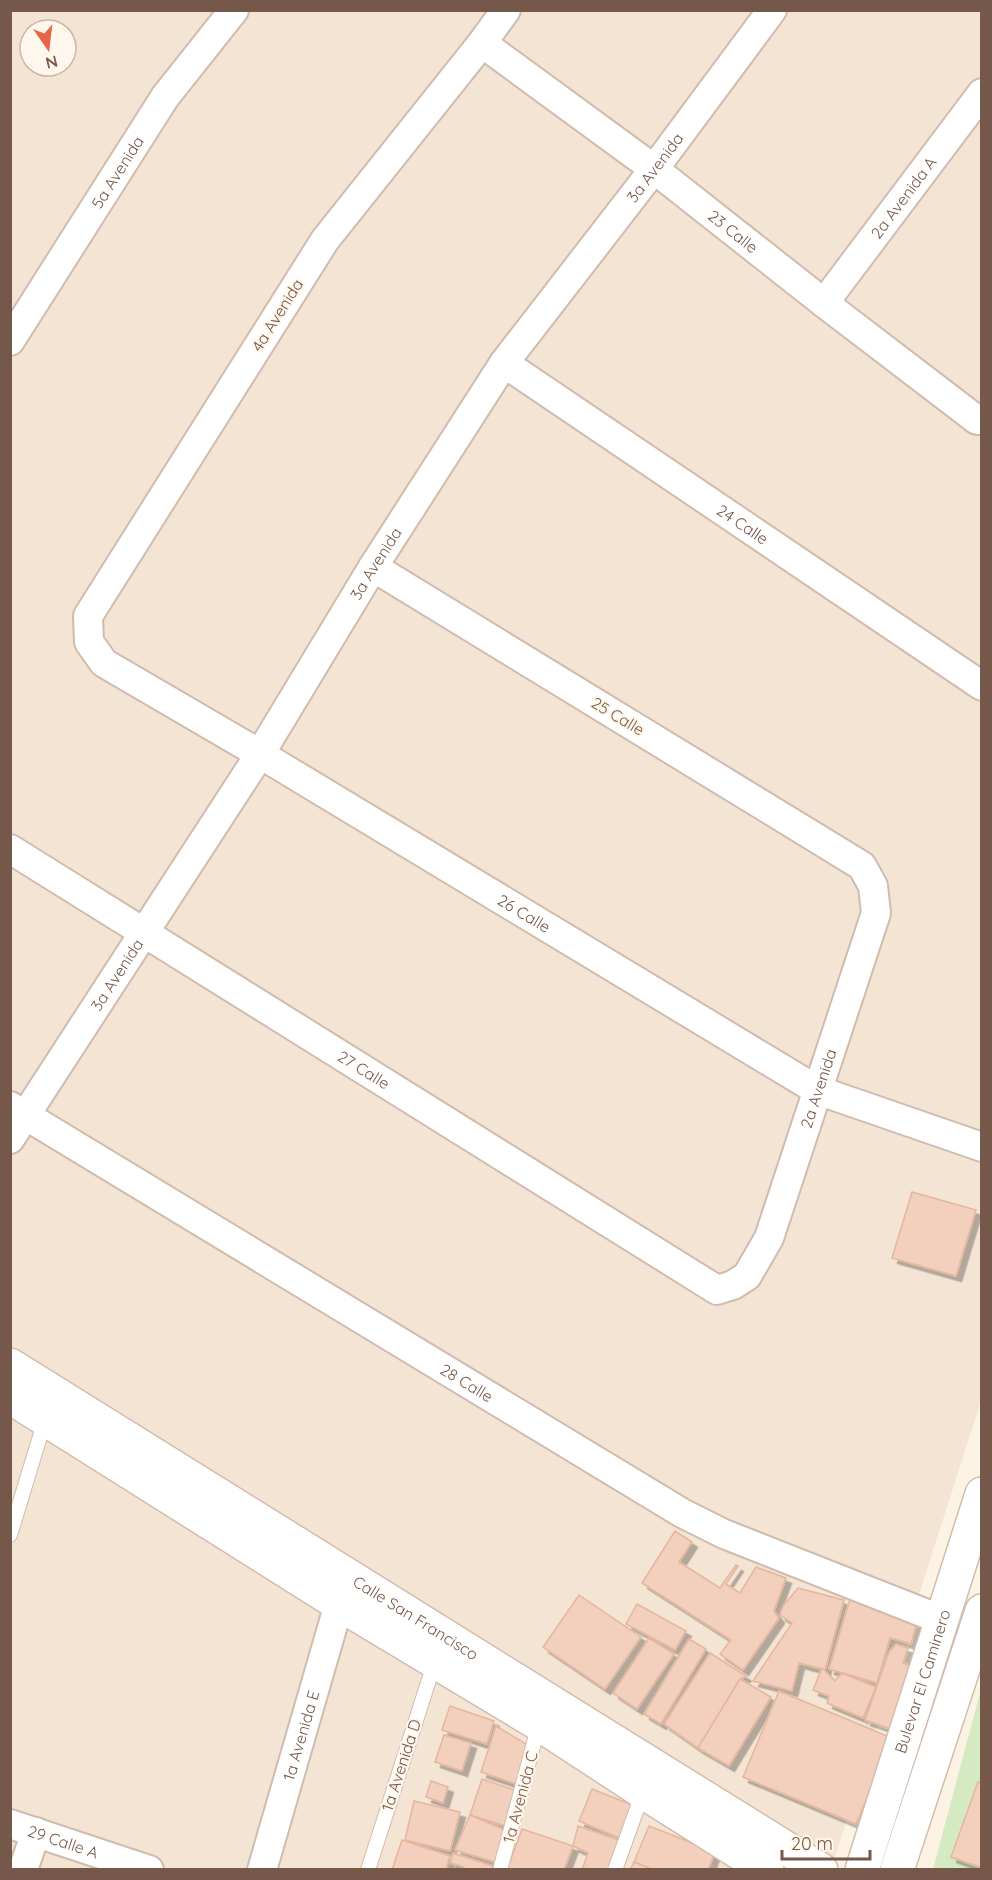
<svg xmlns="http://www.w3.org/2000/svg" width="992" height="1880" font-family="Quicksand,sans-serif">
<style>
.residential{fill:#f4e4d4;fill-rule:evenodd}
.green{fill:#d5eac3}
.building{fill:#f2d0bd;stroke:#e5b69d;stroke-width:1.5;filter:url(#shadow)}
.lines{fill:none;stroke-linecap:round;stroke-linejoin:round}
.lane-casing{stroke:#d0bcae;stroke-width:16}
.street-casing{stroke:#d0bcae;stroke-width:32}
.secondary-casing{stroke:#d3bcac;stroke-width:36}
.lane{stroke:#fff;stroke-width:14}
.street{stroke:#fff;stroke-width:28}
.secondary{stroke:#fff;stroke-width:33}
.labels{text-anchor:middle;stroke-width:4.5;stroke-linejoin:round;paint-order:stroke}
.street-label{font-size:16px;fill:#76584a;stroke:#fff7ec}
</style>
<defs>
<filter id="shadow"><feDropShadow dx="5.5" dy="5.5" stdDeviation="0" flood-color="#0004"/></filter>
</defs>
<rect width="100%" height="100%" fill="#fdf3e5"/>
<path class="residential" d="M11 11H981V1401L831 1869 11 1870ZM30 30H66V66H30Z"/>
<polygon class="green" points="981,1689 981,1869 933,1869"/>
<g class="building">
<polygon points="912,1192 976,1210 956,1276 892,1258"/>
<polygon points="675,1531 692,1542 679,1562 720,1588 736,1565 738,1566 726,1584 740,1593 756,1567 786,1578 774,1611 779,1618 743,1670 720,1654 731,1640 642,1583"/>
<polygon points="798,1588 844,1600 825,1670 799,1663 792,1691 753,1681 792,1623 780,1615 783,1606"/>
<polygon points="579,1595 641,1637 605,1689 543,1647"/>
<polygon points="850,1599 918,1619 911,1644 890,1638 877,1683 829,1669"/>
<polygon points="637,1604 686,1631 675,1650 626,1624"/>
<polygon points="649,1638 674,1654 637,1709 613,1693"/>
<polygon points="689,1639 706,1649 661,1724 644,1714"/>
<polygon points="896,1644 908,1648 903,1663 919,1669 896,1731 865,1720 889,1652"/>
<polygon points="710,1653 746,1676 740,1679 698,1748 664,1724"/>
<polygon points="822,1668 835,1681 842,1673 876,1687 863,1718 827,1703 829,1696 813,1690"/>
<polygon points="740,1679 771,1697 729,1766 698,1748"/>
<polygon points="779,1691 892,1738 856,1824 743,1777"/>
<polygon points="450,1706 494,1721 487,1744 442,1730"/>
<polygon points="496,1726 531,1747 519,1785 481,1772"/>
<polygon points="444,1735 471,1743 462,1771 435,1762"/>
<polygon points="482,1779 520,1792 509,1827 470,1815"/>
<polygon points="431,1781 448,1787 443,1803 426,1797"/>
<polygon points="978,1782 982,1783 982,1868 951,1857"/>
<polygon points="592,1789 635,1806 622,1839 579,1821"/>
<polygon points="414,1801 460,1812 450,1851 405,1840"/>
<polygon points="470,1815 505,1830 495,1862 455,1850"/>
<polygon points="578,1826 622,1841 613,1870 582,1870 588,1853 573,1846"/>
<polygon points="649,1826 715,1852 708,1870 654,1870 634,1862"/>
<polygon points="522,1829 573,1846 564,1870 507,1870"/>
<polygon points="402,1840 450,1856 446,1870 392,1870"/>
<polygon points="453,1853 493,1866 492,1870 463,1870 464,1867 450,1863"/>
<polygon points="634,1862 654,1870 630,1870"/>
</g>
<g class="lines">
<g class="lane-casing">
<g id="lane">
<polyline points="10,1535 45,1420"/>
<polyline points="368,1870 435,1661"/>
<polyline points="500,1870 539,1724"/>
<polyline points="615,1870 643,1792"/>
</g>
</g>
<g class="street-casing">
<g id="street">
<path id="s1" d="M506 10 482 43 325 240 88 616 89 642 104 663 260 754 817 1090 982 1147"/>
<path id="s2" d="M482 43 654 169 824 303 977 420H982"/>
<path id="s3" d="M824 303 982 93"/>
<path id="s4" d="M10 341 165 97 234 10"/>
<path id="s5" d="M504 363 982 686"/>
<path id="s6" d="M10 849 717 1290 733 1285 747 1276 769 1238 876 913 873 886 862 866 373 567"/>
<path id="s7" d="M10 1106 682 1513 724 1534 942 1620"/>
<path id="s8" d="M10 1139 260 754 373 567 504 363 654 169 772 10"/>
<path id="s9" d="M10 1824 149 1870"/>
<polyline points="23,1870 36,1832"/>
<path id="s10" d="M262 1870 339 1604"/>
</g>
</g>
<g class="secondary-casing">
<g id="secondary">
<path id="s11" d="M10 1365 821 1870"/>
<polyline points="10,1397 339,1604 539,1724 643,1792 767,1870"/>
<path id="s12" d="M862 1870 982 1494"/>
<polyline points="897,1870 982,1611"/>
</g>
</g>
<use href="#lane" class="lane"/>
<use href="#street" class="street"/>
<use href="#secondary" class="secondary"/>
</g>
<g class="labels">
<g class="street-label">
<text dy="6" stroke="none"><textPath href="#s8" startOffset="1167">3a Avenida</textPath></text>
<text dy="6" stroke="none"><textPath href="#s4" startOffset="200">5a Avenida</textPath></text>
<text dy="6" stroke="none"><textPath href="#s3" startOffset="132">2a Avenida A</textPath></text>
<text dy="6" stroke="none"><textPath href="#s2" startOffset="314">23 Calle</textPath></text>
<text transform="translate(277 315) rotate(-58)" y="6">4a Avenida</text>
<text dy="6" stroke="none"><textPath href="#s5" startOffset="288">24 Calle</textPath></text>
<text dy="6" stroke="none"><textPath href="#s8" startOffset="682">3a Avenida</textPath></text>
<text transform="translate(618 716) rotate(31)" y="6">25 Calle</text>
<text dy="6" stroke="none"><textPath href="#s1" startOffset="1278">26 Calle</textPath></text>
<text dy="6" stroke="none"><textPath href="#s8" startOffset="196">3a Avenida</textPath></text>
<text dy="6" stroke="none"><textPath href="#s6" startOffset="417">27 Calle</textPath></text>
<text dy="6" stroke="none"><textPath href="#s6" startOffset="1068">2a Avenida</textPath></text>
<text dy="6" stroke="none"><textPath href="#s7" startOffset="534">28 Calle</textPath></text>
<text dy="6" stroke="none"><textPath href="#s11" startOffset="478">Calle San Francisco</textPath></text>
<text dy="6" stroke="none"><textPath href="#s12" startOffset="198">Bulevar El Caminero</textPath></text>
<text dy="6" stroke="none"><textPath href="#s10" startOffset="140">1a Avenida E</textPath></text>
<text transform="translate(401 1765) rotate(-72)" y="6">1a Avenida D</text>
<text transform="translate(520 1797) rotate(-75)" y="6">1a Avenida C</text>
<text dy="6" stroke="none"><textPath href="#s9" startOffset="56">29 Calle A</textPath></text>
</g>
</g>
<rect width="992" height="1880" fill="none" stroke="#76584a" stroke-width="24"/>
<g transform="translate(48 48) rotate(166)"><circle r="28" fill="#fff7ec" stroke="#c8b7ab" stroke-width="1.5"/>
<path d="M0-4.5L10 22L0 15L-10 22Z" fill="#e76649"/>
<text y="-9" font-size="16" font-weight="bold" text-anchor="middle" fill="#76584a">N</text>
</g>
<path d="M782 1850v9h88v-9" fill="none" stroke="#76584a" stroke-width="3"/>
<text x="791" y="1850" font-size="18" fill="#76584a" stroke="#fff7ec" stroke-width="4.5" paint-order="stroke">20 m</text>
</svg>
